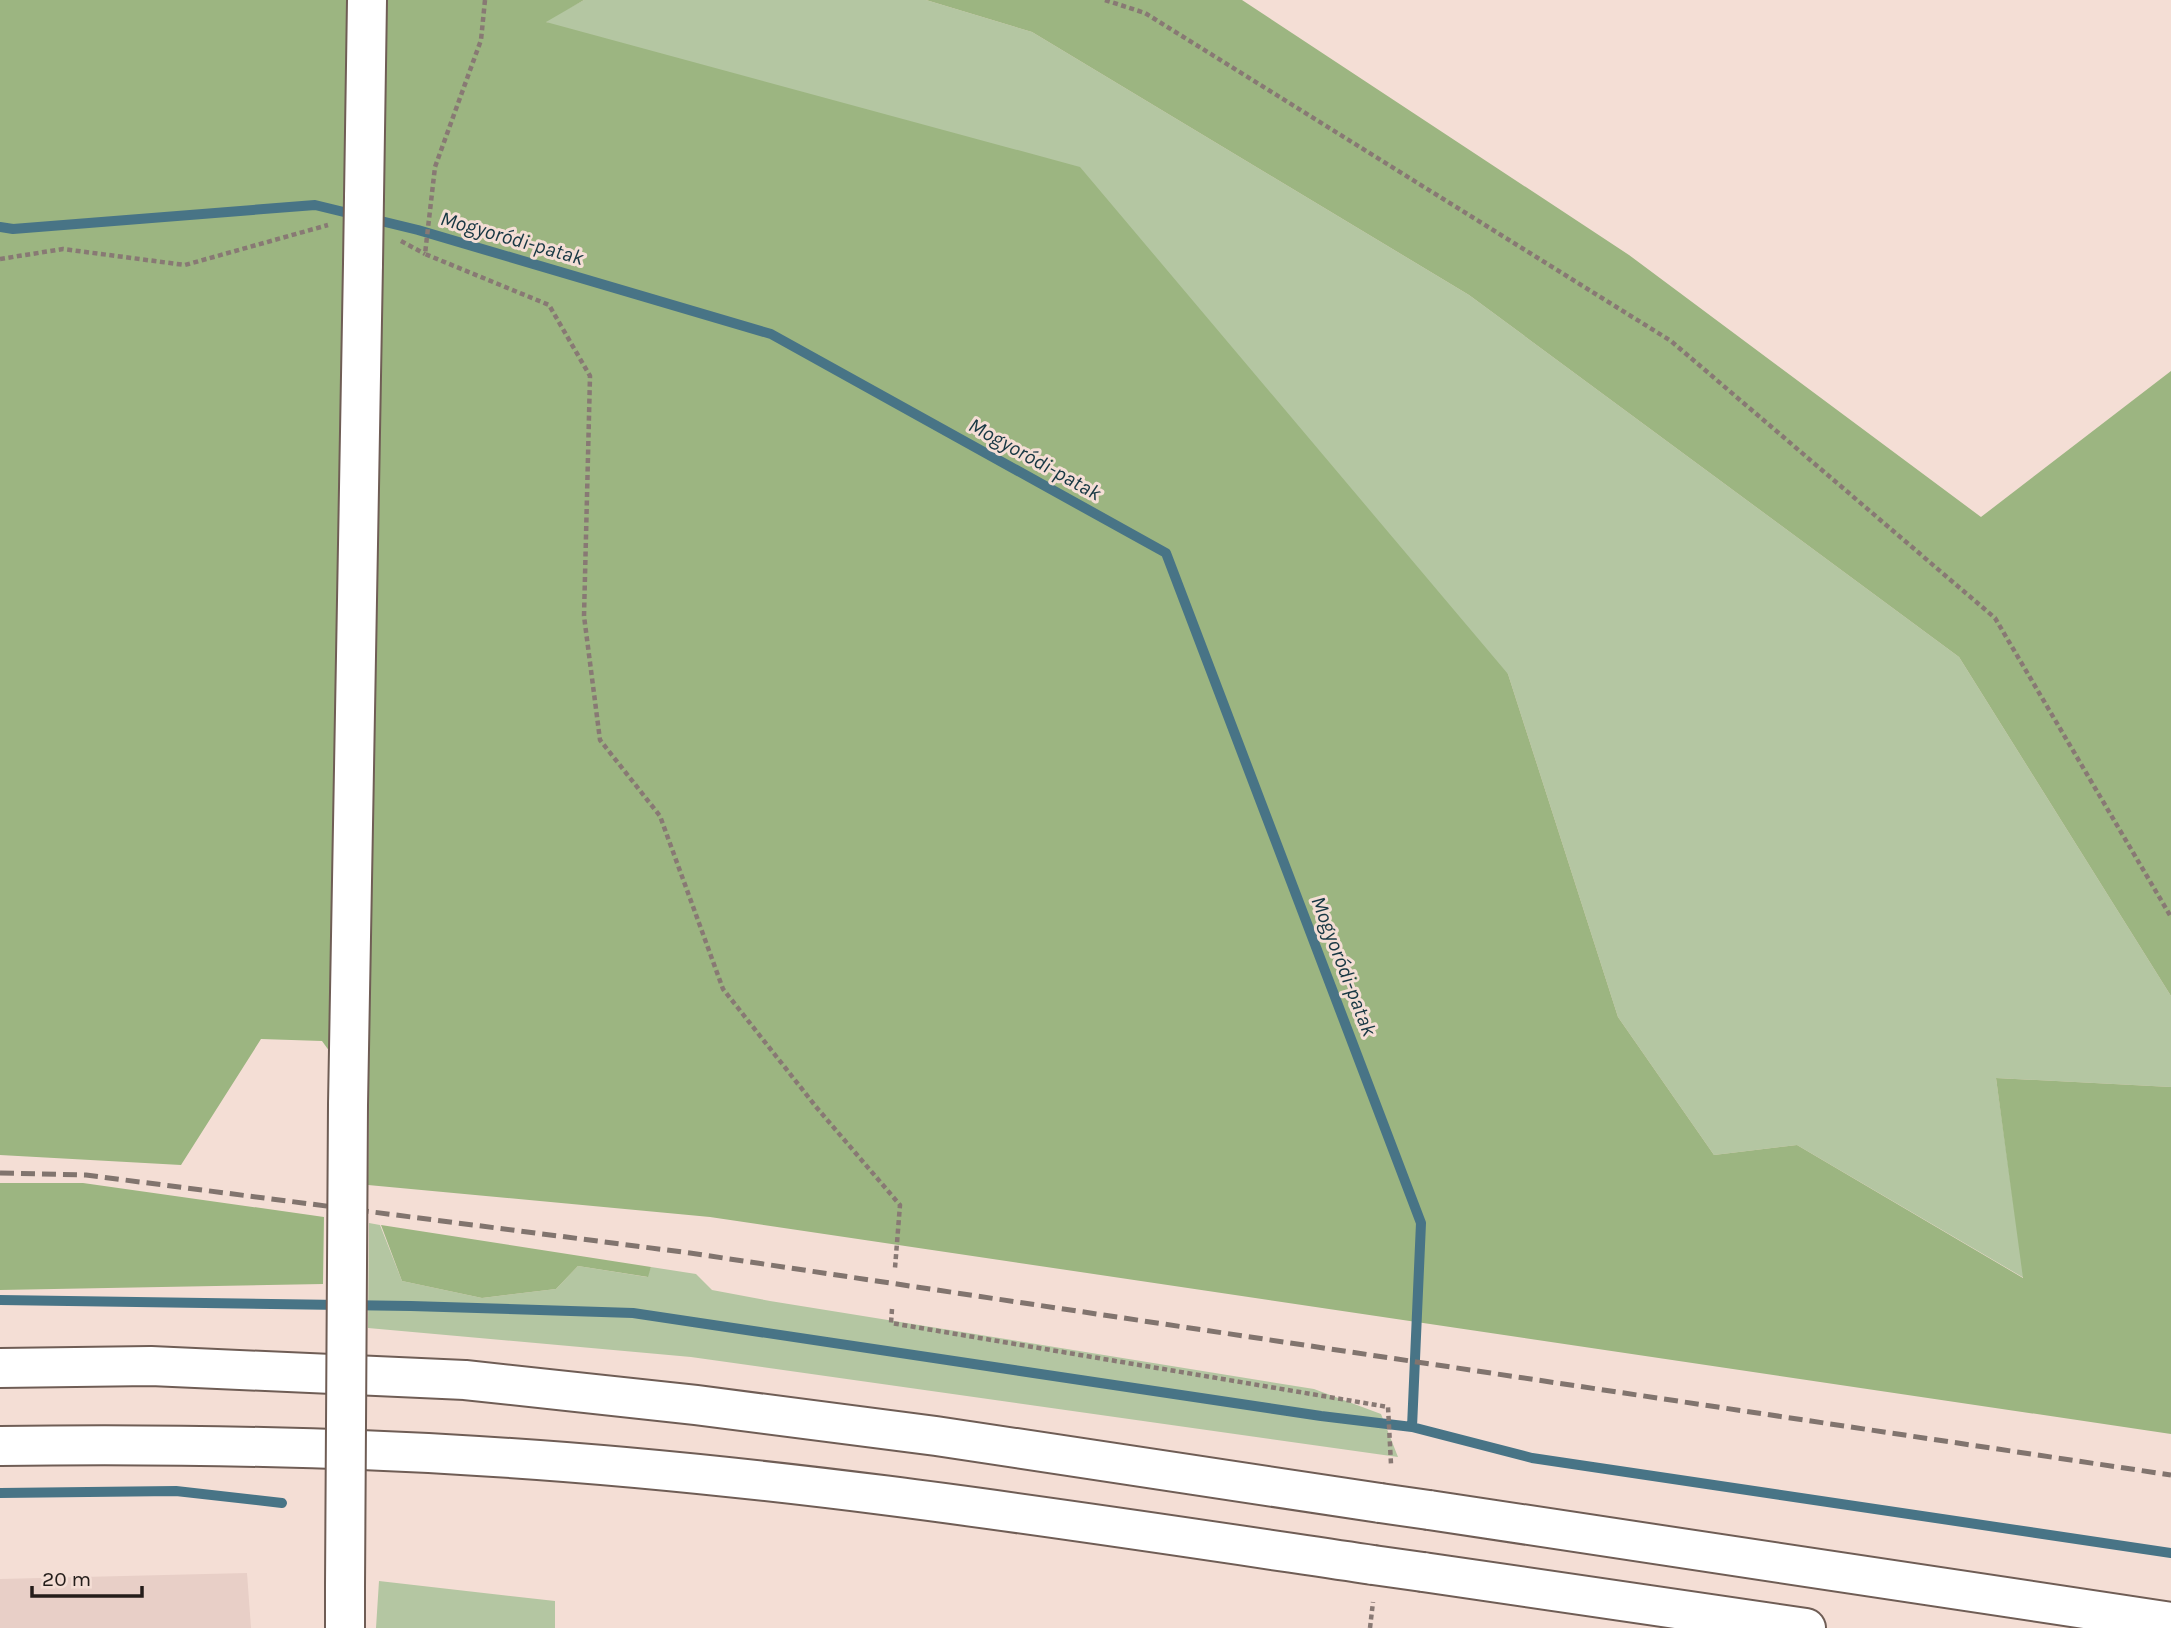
<svg xmlns="http://www.w3.org/2000/svg" width="2171" height="1628" viewBox="0 0 2171 1628" font-family="Karla,sans-serif">
	<style>
		.industrial { fill: #e8cfc7 }
		.green { fill: #b4c6a2 }
		.forest { fill: #9cb581 }
		.lines { fill: none; stroke-linecap: round; stroke-linejoin: round }
		.stream { stroke: #487486; stroke-width: 10 }
		.minor-casing { stroke: #6f5d55; stroke-width: 42 }
		.highway-casing { stroke: #6f5d55; stroke-width: 42 }
		.path { stroke: #887974; stroke-width: 4.5; stroke-dasharray: 5 3.5; stroke-linecap: butt }
		.minor { stroke: #fff; stroke-width: 38 }
		.highway { stroke: #fff; stroke-width: 38 }
		.rail { stroke: #81746e; stroke-width: 5; stroke-dasharray: 14 7; stroke-linecap: butt }
		.minor-bridge-casing { stroke: #6f5d55; stroke-width: 42; stroke-linecap: butt }
		.highway-bridge-casing { stroke: #6f5d55; stroke-width: 42; stroke-linecap: butt }
		.minor-bridge { stroke: #fff; stroke-width: 38 }
		.highway-bridge { stroke: #fff; stroke-width: 38 }
		.labels { text-anchor: middle; dominant-baseline: central; stroke-width: 6; stroke-linejoin: round; paint-order: stroke }
		.water-label { font-size: 21px; font-style: italic; fill: #173743; stroke: #f4ded5 }
	</style>
	<rect width="100%" height="100%" fill="#f4ded5"/>
	<path class="industrial" d="M247 1573 251 1628H0V1579Z"/>
	<path class="green" d="M584 0H926L1032 32 1469 295 1959 657 2171 996V1087L1996 1078 2024 1278 1797 1145 1714 1155 1618 1017 1508 674 545 21Z
		M369 1223 380 1225 402 1281 482 1298 556 1289 578 1266 647 1277 651 1267 696 1274 712 1290 770 1301 1314 1389 1381 1414 1398 1457 691 1357 368 1328Z
		M379 1581 555 1601V1628H376Z"/>
	<path class="forest" d="M0 0H584L546 22 1080 167 1508 674 1618 1017 1714 1155 1797 1145 2023 1278 1996 1078 2171 1087V1434L710 1217 368 1185 369 1106 322 1041 261 1039 181 1165 0 1155Z
		M926 0H1242L1629 255 1981 517 2171 371V996L1959 657 1469 295 1032 32Z
		M0 1183H83L324 1217 323 1284 0 1290Z
		M381 1225 651 1267 648 1277 578 1266 556 1289 482 1298 402 1281Z"/>
	<g class="lines">
		<path class="stream" d="M0 227 13 229 315 205 418 230 771 334 1166 553 1421 1223 1412 1427
			M0 1300 411 1306 633 1313 1321 1416 1412 1427 1532 1458 2171 1553
			M0 1493 176 1491 282 1503"/>
		<g class="minor-casing">
			<path id="minor" d="M364 197 367 0
				M348 1105 363 264
				M345 1628V1586"/>
		</g>
		<g class="highway-casing">
			<path id="highway" d="M0 1368 151 1366 465 1380 696 1405 936 1436 1380 1503
				M0 1446C159 1444 319 1446 478 1456 779 1474 1076 1521 1373 1565
				M1429 1510 2171 1622
				M1423 1572 1806 1628"/>
		</g>
		<path class="path" d="M485 0 481 40 435 167 425 254 549 305 590 376 584 616 600 740 660 816 723 989 817 1108 900 1205 895 1268
			M1105 0 1145 13 1671 341 1995 618 2171 917
			M401 241 425 254
			M0 259 63 249 185 265 328 225
			M892 1309 891 1323 1388 1407 1391 1464
			M1370 1628 1373 1602"/>
		<use href="#minor" class="minor"/>
		<use href="#highway" class="highway"/>
		<path class="rail" d="M0 1173 86 1175 690 1253 2171 1475"/>
		<g class="minor-bridge-casing">
			<path id="minor-bridge" d="M363 264 364 197
				M345 1586 348 1105"/>
		</g>
		<g class="highway-bridge-casing">
			<path id="highway-bridge" d="M1380 1503 1429 1510
				M1373 1565 1423 1572"/>
		</g>
		<use href="#minor-bridge" class="minor-bridge"/>
		<use href="#highway-bridge" class="highway-bridge"/>
	</g>
	<g class="labels">
		<g class="water-label">
			<text transform="translate(512 238) rotate(16)">Mogyoródi-patak</text>
			<text transform="translate(1035 459) rotate(29)">Mogyoródi-patak</text>
			<text transform="translate(1344 966) rotate(69)">Mogyoródi-patak</text>
		</g>
	</g>
	<path d="M32 1586v10h110v-10" fill="none" stroke="#241d1a" stroke-width="3.5"/>
	<text x="42" y="1586" font-size="21" fill="#241d1a" stroke="#f4ded5" stroke-width="5" paint-order="stroke">20 m</text>
</svg>
